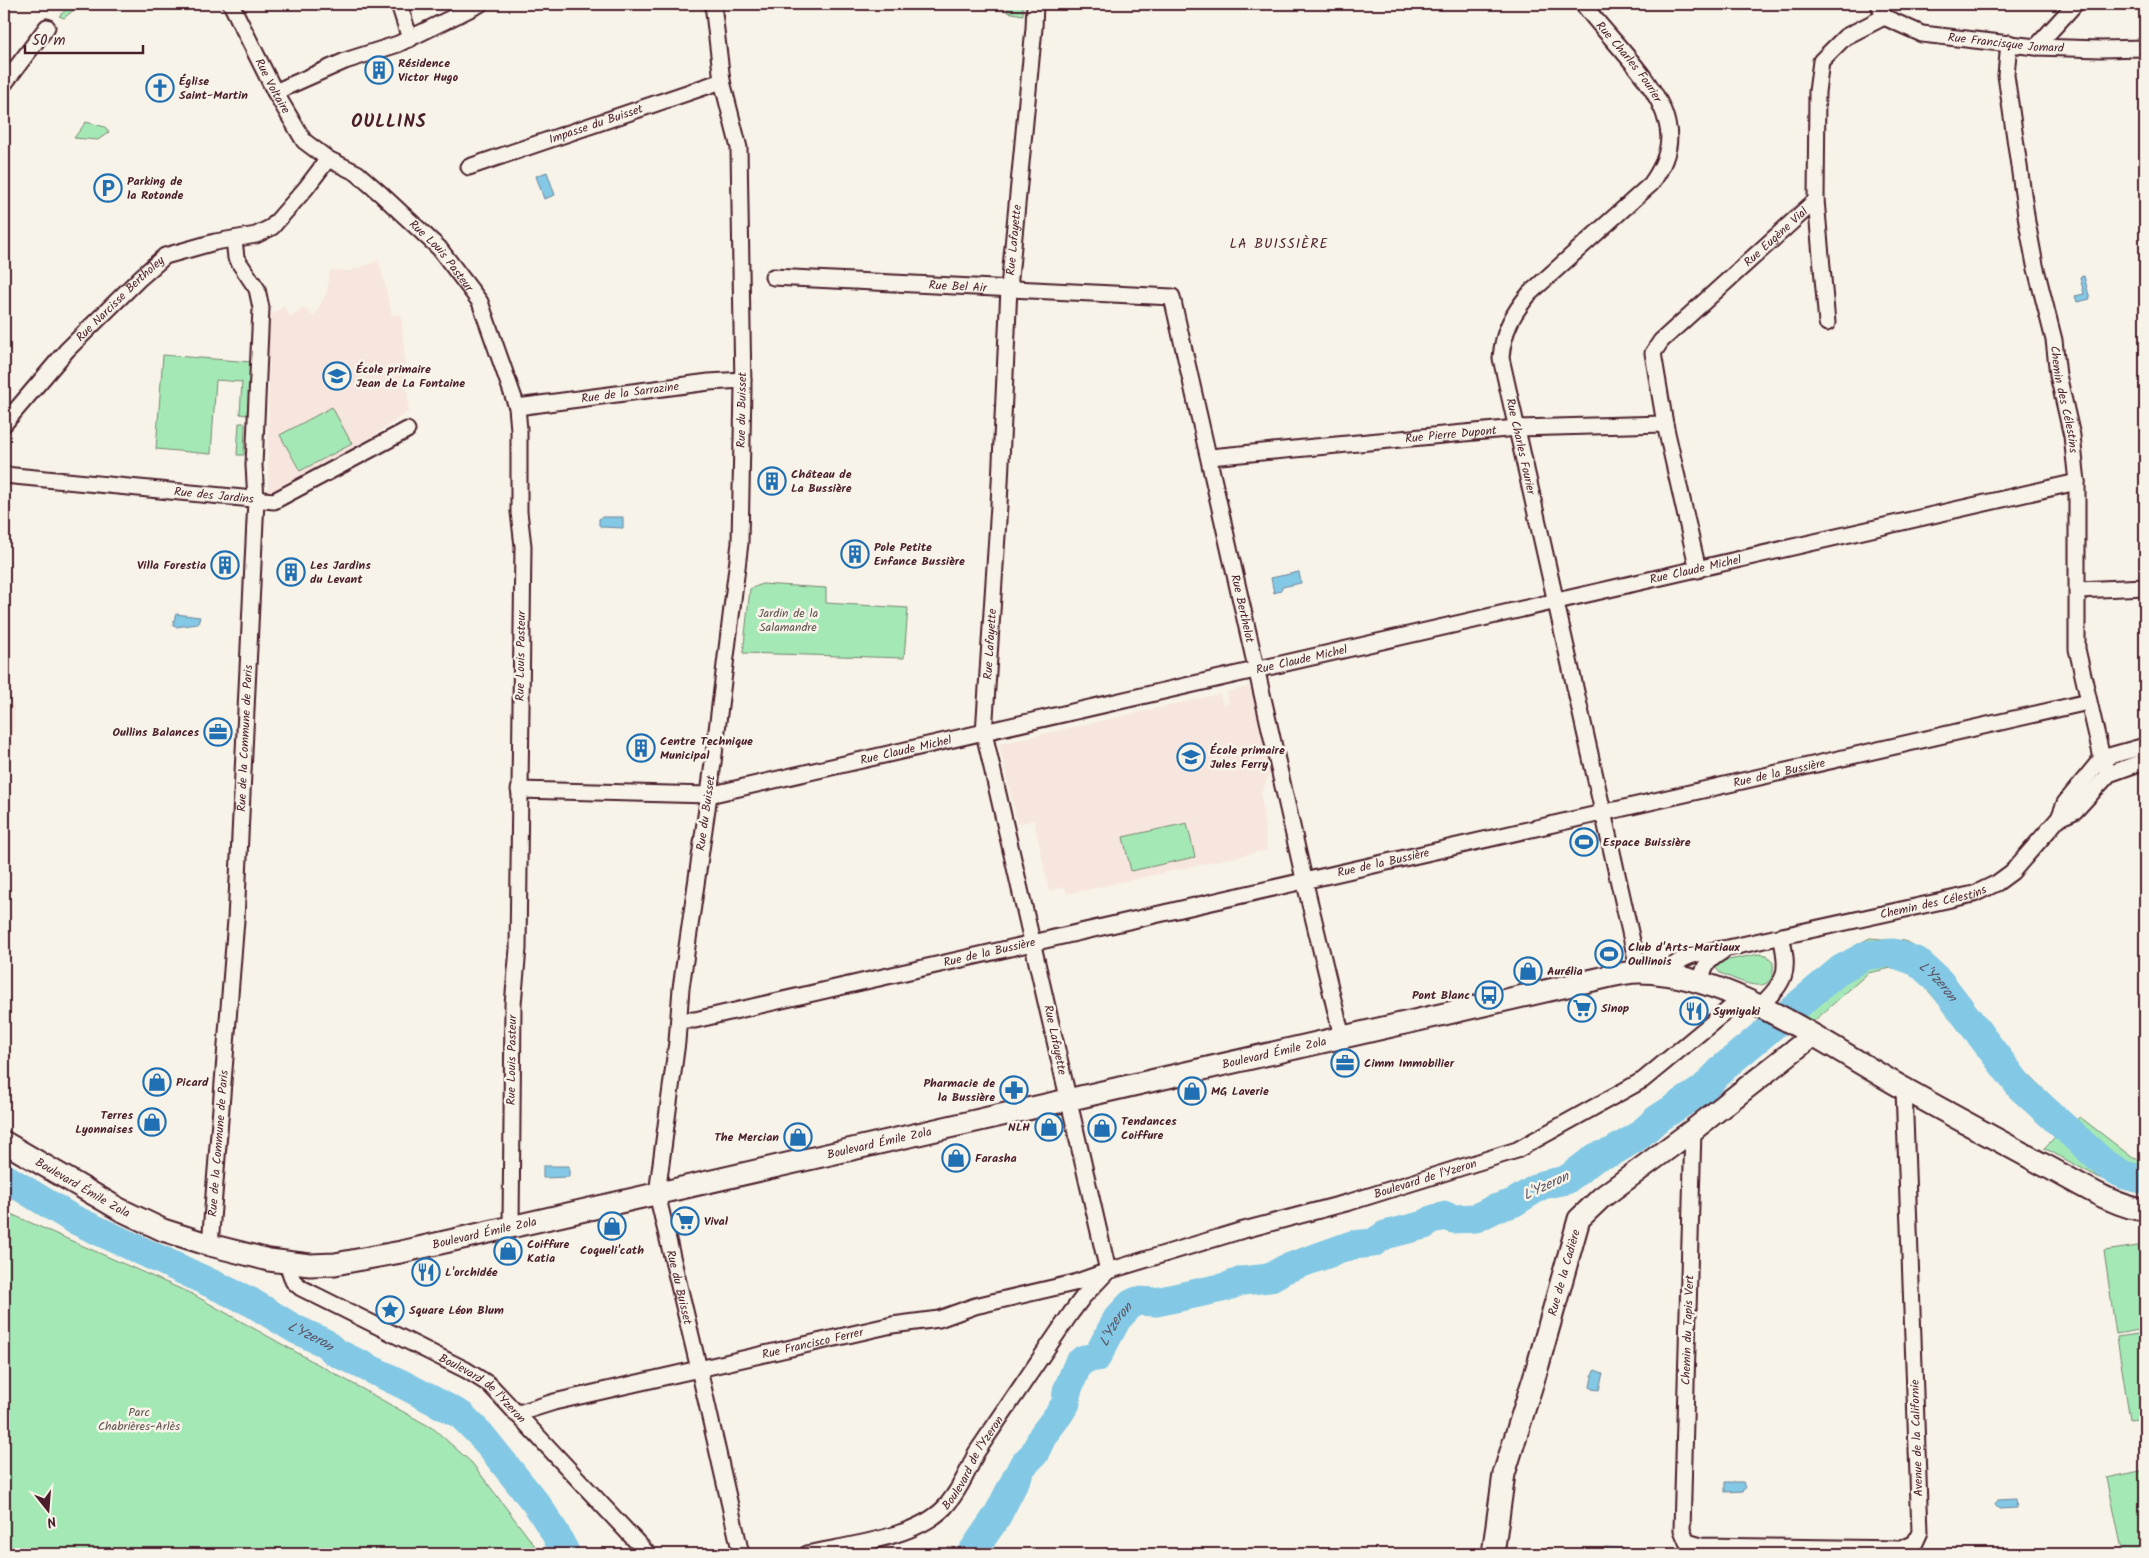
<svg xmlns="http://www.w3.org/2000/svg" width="2149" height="1558" viewBox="0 0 2149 1558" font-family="Kalam,sans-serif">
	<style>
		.built { fill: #f7e6dd }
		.green { fill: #a4e9b5; stroke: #778470 }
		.water { fill: #83c8e4; stroke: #6c849a }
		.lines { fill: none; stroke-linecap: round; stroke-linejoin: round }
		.river { stroke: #83c8e4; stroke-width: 29 }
		.street-casing { stroke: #4a1f2b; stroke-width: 19 }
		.secondary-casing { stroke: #4a1f2b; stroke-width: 25 }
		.street { stroke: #f7f3e8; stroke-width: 15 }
		.secondary { stroke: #f7f3e8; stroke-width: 21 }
		.labels { text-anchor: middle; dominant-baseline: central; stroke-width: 5; stroke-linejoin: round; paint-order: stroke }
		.street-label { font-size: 12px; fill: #4a1f2b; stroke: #f7f3e8 }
		.poi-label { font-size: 12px; font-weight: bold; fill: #4a1f2b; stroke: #f7f3e8; text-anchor: start }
		.park-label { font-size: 12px; fill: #60524e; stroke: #f7f3e8 }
		.neighbourhood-label { font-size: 14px; letter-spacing: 1px; fill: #4a1f2b; stroke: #f7f3e8 }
		.water-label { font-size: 14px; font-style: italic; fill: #5b5262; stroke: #f7f3e8 }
		.district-label { font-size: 18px; font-weight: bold; letter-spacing: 1px; fill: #4a1f2b; stroke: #f7f3e8 }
	</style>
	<rect width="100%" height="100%" fill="#f7f3e8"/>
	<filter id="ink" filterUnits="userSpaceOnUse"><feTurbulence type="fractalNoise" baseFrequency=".02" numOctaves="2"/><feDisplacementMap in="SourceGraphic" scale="10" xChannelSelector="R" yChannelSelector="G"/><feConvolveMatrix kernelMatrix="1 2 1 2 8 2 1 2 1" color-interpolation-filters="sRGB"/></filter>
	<g filter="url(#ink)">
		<path class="built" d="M379 261 392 315 401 314 409 411 360 445 268 494 269 337 271 315 284 307 290 317 303 307 314 317 327 292 330 270 350 271Z
			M1251 686 1270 772 1261 794 1267 850 1067 894 1065 887 1049 891 1034 820 1018 824 999 744 1220 694 1223 705 1229 703 1227 692Z
			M4 705H14V721L4 810Z"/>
		<path class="green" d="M73 4H81L64 18 59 16Z
			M1009 4H1023V15L1007 12Z
			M86 122 105 127 109 132 98 140 74 138Z
			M163 355 251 362 247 415 240 414 242 382 216 380 211 454 156 449Z
			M332 407 352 444 300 471 280 435Z
			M239 423H245L244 455H237Z
			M762 584 826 588V603L908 608 904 658 743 653 750 589Z
			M1187 823 1195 857 1131 871 1123 837Z
			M1870 938 1905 941 1930 955 1950 977 2019 1066 2076 1120 2080 1117 2133 1158 2145 1161V1194L2098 1177 2044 1148 2055 1137 2007 1092 1970 1040 1915 975 1904 969 1891 968 1868 973 1805 1029 1772 1010 1858 944Z
			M1759 954 1767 955 1773 963C1776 1001 1738 980 1720 973L1716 968 1718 962Z
			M4 1211 192 1294 434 1429 472 1463 541 1554H34L4 1548Z
			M2145 1245V1329L2116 1334 2104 1251Z
			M2145 1333V1418L2130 1420 2117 1337Z
			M2145 1470V1554H2123L2107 1478Z"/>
		<path class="water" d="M547 172 555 195 544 199 536 176Z
			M2084 276 2090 299 2077 302 2075 296 2084 294 2080 277Z
			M602 517H623V528L602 527 599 525V519Z
			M1299 572 1301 583 1282 587 1280 591 1274 593 1271 578Z
			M176 614 200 617 198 624 175 627 173 624Z
			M543 1166H569V1177L543 1178Z
			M1595 1370 1603 1373 1599 1390 1592 1389 1590 1387 1593 1372Z
			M1725 1482H1743L1746 1487 1743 1491 1725 1492Z
			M2016 1499 2017 1508 1999 1509 1995 1505 1998 1500Z
			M1605 1547 1631 1549 1630 1554H1602L1603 1549Z"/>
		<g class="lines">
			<g class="river">
				<path id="s1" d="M4 1177 71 1218 251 1302 295 1329 325 1343 335 1352 404 1385 461 1415 481 1435 538 1506 554 1531 566 1554"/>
				<path id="s2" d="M971 1554 997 1516 1023 1465 1034 1454 1043 1435 1059 1414 1066 1403 1067 1391 1078 1364 1084 1359 1097 1357 1117 1319 1131 1304 1137 1301 1156 1302 1226 1287 1242 1281 1269 1278 1285 1269 1352 1245 1373 1243 1385 1235 1424 1225 1434 1219 1446 1216 1453 1219 1476 1218 1494 1209 1513 1203 1542 1185 1566 1180 1596 1157 1612 1152 1637 1137 1656 1120 1702 1090 1725 1066 1841 969 1867 955 1893 953 1918 962 1940 982 2020 1087 2105 1164 2124 1175 2145 1180"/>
			</g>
			<g class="street-casing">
				<g id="street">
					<path id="s3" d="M231 4 275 92 304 141 328 159 357 173 381 194 439 248 480 302 517 407 519 430V512L523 546 518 949 513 1004 511 1227"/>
					<path d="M399 4 410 39"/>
					<path id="s4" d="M713 4 722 81 739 148 743 387 740 543 709 795 681 988 677 1042 657 1194 699 1369 741 1554"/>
					<path id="s5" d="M1583 4C1608 38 1658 82 1667 123 1673 145 1664 166 1651 184L1530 293C1513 313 1503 331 1501 358L1639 972"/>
					<path id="s6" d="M1879 4 1884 17 1922 34 2036 47 2101 49 2145 48"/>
					<path id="s7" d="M2009 43 2006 75 2027 222 2035 265 2054 340 2058 375 2072 436 2077 482V649L2102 758 2109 774"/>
					<path d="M2036 47 2075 4"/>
					<path d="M4 84 47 27"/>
					<path d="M275 92 345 61 398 44 480 4"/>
					<path id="s8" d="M469 167 722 81"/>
					<path d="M1816 200 1827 323"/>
					<path id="s9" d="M773 277 1172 297 1304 879 1342 1037"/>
					<path id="s10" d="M517 407 709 382 743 380"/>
					<path id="s11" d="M4 424 67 350 140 278 165 256 215 242 256 235 272 227 306 188 328 159"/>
					<path id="s12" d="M1210 457 1517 428 1665 424"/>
					<path id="s13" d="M4 475 274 501 407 430"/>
					<path id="s14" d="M1698 570 1665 424 1653 353 1661 341 1816 200 1817 92 1821 61 1845 37 1884 17"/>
					<path d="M2078 590 2145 587"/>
					<path id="s15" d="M519 790 709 795 2077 482"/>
					<path d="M2059 818 2075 811 2109 774 2145 761"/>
					<path id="s16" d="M1665 975C1681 953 1704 952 1728 948L1974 894 1997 883 2012 872 2059 818 2065 803 2102 758 2145 746"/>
					<path d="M1701 983C1704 964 1706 962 1723 951"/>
					<path d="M1759 1007C1786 981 1790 973 1781 936"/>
					<path id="s17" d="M679 1020H695C1159 912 1624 809 2088 702"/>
					<path d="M1693 1130 1682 1530 1687 1542 1701 1546 1902 1549 1915 1543 1920 1532 1904 1089"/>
					<path id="s18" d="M210 1245 236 920 256 500 254 465 261 308 257 289 236 258 234 239"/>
					<path id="s19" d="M287 1263 293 1281 301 1288 466 1370 490 1385 648 1554"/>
					<path id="s20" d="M516 1414 554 1402 892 1325 939 1319 975 1306 1074 1283 1108 1271 984 733 999 505 1009 288 1034 28 1035 4"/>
					<path id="s21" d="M807 1554C848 1545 916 1538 945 1507 959 1491 968 1472 976 1453L1071 1313 1083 1297 1108 1271 1240 1231 1350 1202 1517 1150 1643 1080 1741 999"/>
				</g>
			</g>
			<g class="secondary-casing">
				<g id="secondary">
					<path id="s22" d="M4 1142 119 1209 163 1230 210 1245 269 1260 310 1265 335 1264 401 1252 1602 978C1614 975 1627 972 1640 972 1728 973 1828 1046 1903 1088 1949 1114 1996 1139 2042 1164 2070 1178 2115 1208 2145 1210"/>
					<path id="s23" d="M1493 1554 1504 1474 1538 1365 1579 1219 1601 1198 1693 1130 1812 1036"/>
				</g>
			</g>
			<use href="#street" class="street"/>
			<use href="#secondary" class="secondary"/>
		</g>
	</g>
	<defs>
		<g id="building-ring" transform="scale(1.4375)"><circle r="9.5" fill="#f7f3e8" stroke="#1f6fb2" stroke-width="1.5"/><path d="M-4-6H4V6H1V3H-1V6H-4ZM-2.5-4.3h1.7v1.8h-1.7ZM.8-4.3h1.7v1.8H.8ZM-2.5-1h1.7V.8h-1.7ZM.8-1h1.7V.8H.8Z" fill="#1f6fb2"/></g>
		<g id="church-ring" transform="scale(1.4375)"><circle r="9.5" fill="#f7f3e8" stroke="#1f6fb2" stroke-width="1.5"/><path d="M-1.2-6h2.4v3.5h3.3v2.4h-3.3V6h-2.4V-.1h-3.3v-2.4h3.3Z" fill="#1f6fb2"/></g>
		<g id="parking-ring" transform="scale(1.4375)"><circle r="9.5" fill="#f7f3e8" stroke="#1f6fb2" stroke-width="1.5"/><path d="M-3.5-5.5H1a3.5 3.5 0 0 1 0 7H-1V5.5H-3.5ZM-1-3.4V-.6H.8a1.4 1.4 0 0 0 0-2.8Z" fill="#1f6fb2"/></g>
		<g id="school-ring" transform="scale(1.4375)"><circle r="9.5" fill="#f7f3e8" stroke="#1f6fb2" stroke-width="1.5"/><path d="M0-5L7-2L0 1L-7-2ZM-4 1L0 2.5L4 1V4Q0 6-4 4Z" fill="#1f6fb2"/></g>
		<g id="office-ring" transform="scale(1.4375)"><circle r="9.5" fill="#f7f3e8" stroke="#1f6fb2" stroke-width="1.5"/><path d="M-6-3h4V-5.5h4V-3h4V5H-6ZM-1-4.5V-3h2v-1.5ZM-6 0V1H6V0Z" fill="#1f6fb2"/></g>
		<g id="stadium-ring" transform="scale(1.4375)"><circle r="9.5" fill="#f7f3e8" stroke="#1f6fb2" stroke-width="1.5"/><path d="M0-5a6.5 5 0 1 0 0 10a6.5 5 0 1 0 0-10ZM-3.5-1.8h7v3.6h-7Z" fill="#1f6fb2"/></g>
		<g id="shop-ring" transform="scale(1.4375)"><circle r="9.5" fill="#f7f3e8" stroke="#1f6fb2" stroke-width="1.5"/><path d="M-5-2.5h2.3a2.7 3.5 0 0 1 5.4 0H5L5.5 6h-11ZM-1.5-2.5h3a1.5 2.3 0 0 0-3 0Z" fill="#1f6fb2"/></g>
		<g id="bus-ring" transform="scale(1.4375)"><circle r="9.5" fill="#f7f3e8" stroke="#1f6fb2" stroke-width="1.5"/><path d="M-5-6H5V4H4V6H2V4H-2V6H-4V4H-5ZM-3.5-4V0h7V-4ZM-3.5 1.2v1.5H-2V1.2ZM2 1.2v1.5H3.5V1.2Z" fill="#1f6fb2"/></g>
		<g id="supermarket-ring" transform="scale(1.4375)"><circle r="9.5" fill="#f7f3e8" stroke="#1f6fb2" stroke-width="1.5"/><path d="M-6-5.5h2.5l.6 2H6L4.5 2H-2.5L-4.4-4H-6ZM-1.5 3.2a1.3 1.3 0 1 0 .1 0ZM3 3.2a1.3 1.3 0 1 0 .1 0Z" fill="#1f6fb2"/></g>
		<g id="restaurant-ring" transform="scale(1.4375)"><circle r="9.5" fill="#f7f3e8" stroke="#1f6fb2" stroke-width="1.5"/><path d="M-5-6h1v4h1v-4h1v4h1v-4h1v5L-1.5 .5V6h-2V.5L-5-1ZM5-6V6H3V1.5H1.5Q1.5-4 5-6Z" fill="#1f6fb2"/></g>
		<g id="pharmacy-ring" transform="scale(1.4375)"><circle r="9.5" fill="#f7f3e8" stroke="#1f6fb2" stroke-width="1.5"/><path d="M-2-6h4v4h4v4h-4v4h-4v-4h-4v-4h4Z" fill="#1f6fb2"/></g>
		<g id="sight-ring" transform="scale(1.4375)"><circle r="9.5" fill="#f7f3e8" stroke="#1f6fb2" stroke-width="1.5"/><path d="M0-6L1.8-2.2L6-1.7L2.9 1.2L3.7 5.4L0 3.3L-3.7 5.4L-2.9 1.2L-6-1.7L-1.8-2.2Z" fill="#1f6fb2"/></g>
	</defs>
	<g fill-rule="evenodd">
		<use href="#building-ring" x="379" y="70"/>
		<use href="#church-ring" x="160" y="88"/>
		<use href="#parking-ring" x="108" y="188"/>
		<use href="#school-ring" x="337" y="376"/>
		<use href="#building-ring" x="772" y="481"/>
		<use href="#building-ring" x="855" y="554"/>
		<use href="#building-ring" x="225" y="565"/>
		<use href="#building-ring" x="291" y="572"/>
		<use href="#office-ring" x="218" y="732"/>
		<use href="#building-ring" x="641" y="748"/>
		<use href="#school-ring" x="1191" y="757"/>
		<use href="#stadium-ring" x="1584" y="842"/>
		<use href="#stadium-ring" x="1609" y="954"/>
		<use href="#shop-ring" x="1528" y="971"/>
		<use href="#bus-ring" x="1489" y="995"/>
		<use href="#supermarket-ring" x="1582" y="1008"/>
		<use href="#restaurant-ring" x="1694" y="1011"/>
		<use href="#office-ring" x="1345" y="1063"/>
		<use href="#shop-ring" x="157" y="1082"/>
		<use href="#pharmacy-ring" x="1014" y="1090"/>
		<use href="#shop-ring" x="1192" y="1091"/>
		<use href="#shop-ring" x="152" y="1122"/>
		<use href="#shop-ring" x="1049" y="1127"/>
		<use href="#shop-ring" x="1102" y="1128"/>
		<use href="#shop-ring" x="798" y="1137"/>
		<use href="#shop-ring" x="956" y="1158"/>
		<use href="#supermarket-ring" x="685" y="1221"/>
		<use href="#shop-ring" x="612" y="1226"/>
		<use href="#shop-ring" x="508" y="1251"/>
		<use href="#restaurant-ring" x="426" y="1272"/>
		<use href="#sight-ring" x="390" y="1310"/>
	</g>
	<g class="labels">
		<g class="street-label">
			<text stroke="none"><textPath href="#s6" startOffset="140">Rue Francisque Jomard</textPath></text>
			<text stroke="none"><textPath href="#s5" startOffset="74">Rue Charles Fourier</textPath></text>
			<text stroke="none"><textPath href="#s3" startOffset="92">Rue Voltaire</textPath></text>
			<text stroke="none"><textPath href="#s8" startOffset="134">Impasse du Buisset</textPath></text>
			<text stroke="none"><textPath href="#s14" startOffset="391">Rue Eugène Vial</textPath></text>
			<text stroke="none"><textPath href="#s20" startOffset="1656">Rue Lafayette</textPath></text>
			<text stroke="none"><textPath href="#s3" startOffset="336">Rue Louis Pasteur</textPath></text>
			<text stroke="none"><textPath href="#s9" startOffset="185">Rue Bel Air</textPath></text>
			<text stroke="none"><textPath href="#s11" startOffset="171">Rue Narcisse Bertholey</textPath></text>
			<text stroke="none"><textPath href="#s10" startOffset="114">Rue de la Sarrazine</textPath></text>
			<text stroke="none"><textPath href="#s7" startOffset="362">Chemin des Célestins</textPath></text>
			<text transform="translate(742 410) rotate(-89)">Rue du Buisset</text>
			<text stroke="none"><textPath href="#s12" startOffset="242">Rue Pierre Dupont</textPath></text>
			<text stroke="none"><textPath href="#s5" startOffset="538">Rue Charles Fourier</textPath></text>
			<text stroke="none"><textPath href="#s13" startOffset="211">Rue des Jardins</textPath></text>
			<text stroke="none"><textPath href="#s15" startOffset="1202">Rue Claude Michel</textPath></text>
			<text stroke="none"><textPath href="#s9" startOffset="719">Rue Berthelot</textPath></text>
			<text stroke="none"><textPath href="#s20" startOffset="1251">Rue Lafayette</textPath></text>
			<text transform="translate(521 656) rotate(-89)">Rue Louis Pasteur</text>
			<text stroke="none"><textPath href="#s15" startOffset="798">Rue Claude Michel</textPath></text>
			<text stroke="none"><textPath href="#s18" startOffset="508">Rue de la Commune de Paris</textPath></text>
			<text stroke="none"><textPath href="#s15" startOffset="392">Rue Claude Michel</textPath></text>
			<text stroke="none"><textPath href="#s17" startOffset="1128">Rue de la Bussière</textPath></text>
			<text transform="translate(706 813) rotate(-82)">Rue du Buisset</text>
			<text stroke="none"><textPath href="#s17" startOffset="722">Rue de la Bussière</textPath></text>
			<text stroke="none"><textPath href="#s16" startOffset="281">Chemin des Célestins</textPath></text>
			<text stroke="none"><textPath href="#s17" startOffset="318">Rue de la Bussière</textPath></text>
			<text transform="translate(1055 1040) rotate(78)">Rue Lafayette</text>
			<text stroke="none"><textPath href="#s22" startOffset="1321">Boulevard Émile Zola</textPath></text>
			<text transform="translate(512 1060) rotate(-89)">Rue Louis Pasteur</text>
			<text stroke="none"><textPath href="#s18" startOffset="102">Rue de la Commune de Paris</textPath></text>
			<text stroke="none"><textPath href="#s22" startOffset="916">Boulevard Émile Zola</textPath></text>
			<text stroke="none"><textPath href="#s21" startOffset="766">Boulevard de l'Yzeron</textPath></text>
			<text stroke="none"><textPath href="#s22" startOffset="91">Boulevard Émile Zola</textPath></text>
			<text stroke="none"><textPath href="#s22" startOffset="511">Boulevard Émile Zola</textPath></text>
			<text stroke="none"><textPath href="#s23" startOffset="291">Rue de la Cadière</textPath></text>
			<text stroke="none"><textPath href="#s4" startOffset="1294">Rue du Buisset</textPath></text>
			<text transform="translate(1688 1330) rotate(-88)">Chemin du Tapis Vert</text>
			<text stroke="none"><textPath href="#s20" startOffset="305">Rue Francisco Ferrer</textPath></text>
			<text stroke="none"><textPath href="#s19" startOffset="238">Boulevard de l'Yzeron</textPath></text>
			<text transform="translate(1917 1438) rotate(-92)">Avenue de la Californie</text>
			<text stroke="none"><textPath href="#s21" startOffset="200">Boulevard de l'Yzeron</textPath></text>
		</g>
		<g class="poi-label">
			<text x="398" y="63">Résidence<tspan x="398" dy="14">Victor Hugo</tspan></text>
			<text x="179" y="81">Église<tspan x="179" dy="14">Saint-Martin</tspan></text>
			<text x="127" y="181">Parking de<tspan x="127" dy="14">la Rotonde</tspan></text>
			<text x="356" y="369">École primaire<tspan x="356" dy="14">Jean de La Fontaine</tspan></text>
			<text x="791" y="474">Château de<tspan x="791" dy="14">La Bussière</tspan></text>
			<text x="874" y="547">Pole Petite<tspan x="874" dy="14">Enfance Bussière</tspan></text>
			<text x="206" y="565" text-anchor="end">Villa Forestia</text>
			<text x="310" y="565">Les Jardins<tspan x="310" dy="14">du Levant</tspan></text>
			<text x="199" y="732" text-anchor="end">Oullins Balances</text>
			<text x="660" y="741">Centre Technique<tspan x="660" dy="14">Municipal</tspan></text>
			<text x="1210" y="750">École primaire<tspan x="1210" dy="14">Jules Ferry</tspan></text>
			<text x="1603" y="842">Espace Buissière</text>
			<text x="1628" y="947">Club d'Arts-Martiaux<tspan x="1628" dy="14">Oullinois</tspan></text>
			<text x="1547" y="971">Aurélia</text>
			<text x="1470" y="995" text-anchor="end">Pont Blanc</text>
			<text x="1601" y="1008">Sinop</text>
			<text x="1713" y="1011">Symiyaki</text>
			<text x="1364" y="1063">Cimm Immobilier</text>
			<text x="176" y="1082">Picard</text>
			<text x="995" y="1083" text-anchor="end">Pharmacie de<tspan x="995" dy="14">la Bussière</tspan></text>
			<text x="1211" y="1091">MG Laverie</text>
			<text x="133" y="1115" text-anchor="end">Terres<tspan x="133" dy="14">Lyonnaises</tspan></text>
			<text x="1121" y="1121">Tendances<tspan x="1121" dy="14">Coiffure</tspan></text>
			<text x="1030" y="1127" text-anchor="end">NLH</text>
			<text x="779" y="1137" text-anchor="end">The Mercian</text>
			<text x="975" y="1158">Farasha</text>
			<text x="704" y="1221">Vival</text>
			<text x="527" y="1244">Coiffure<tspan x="527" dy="14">Katia</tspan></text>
			<text x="612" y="1250" text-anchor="middle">Coqueli'cath</text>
			<text x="445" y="1272">L'orchidée</text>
			<text x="409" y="1310">Square Léon Blum</text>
		</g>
		<g class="park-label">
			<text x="788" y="613">Jardin de la<tspan x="788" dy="14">Salamandre</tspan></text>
			<text x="139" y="1412">Parc<tspan x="139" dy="14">Chabrières-Arlès</tspan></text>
		</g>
		<g class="neighbourhood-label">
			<text x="1279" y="244">LA BUISSIÈRE</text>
		</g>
		<g class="water-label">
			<text stroke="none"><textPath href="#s2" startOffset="1224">L'Yzeron</textPath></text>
			<text transform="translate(1546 1186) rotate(-25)">L'Yzeron</text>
			<text stroke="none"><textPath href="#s2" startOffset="279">L'Yzeron</textPath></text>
			<text stroke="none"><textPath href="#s1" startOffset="346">L'Yzeron</textPath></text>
		</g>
		<g class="district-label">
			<text x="389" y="122">OULLINS</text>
		</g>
	</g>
	<rect width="2149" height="1558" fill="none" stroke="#f7f3e8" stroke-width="20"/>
	<rect x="10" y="10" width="2129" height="1538" fill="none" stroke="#4a1f2b" stroke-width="2" filter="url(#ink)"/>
	<g transform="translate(48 1510) rotate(163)" stroke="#f7f3e8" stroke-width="4" paint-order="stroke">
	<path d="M0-4L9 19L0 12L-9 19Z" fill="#4a1f2b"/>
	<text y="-8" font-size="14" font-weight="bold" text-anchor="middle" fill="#4a1f2b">N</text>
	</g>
	<path d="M25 45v8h118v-8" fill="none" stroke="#4a1f2b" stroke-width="2.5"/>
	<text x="32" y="45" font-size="15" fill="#4a1f2b" stroke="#f7f3e8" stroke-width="4" paint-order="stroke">50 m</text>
</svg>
